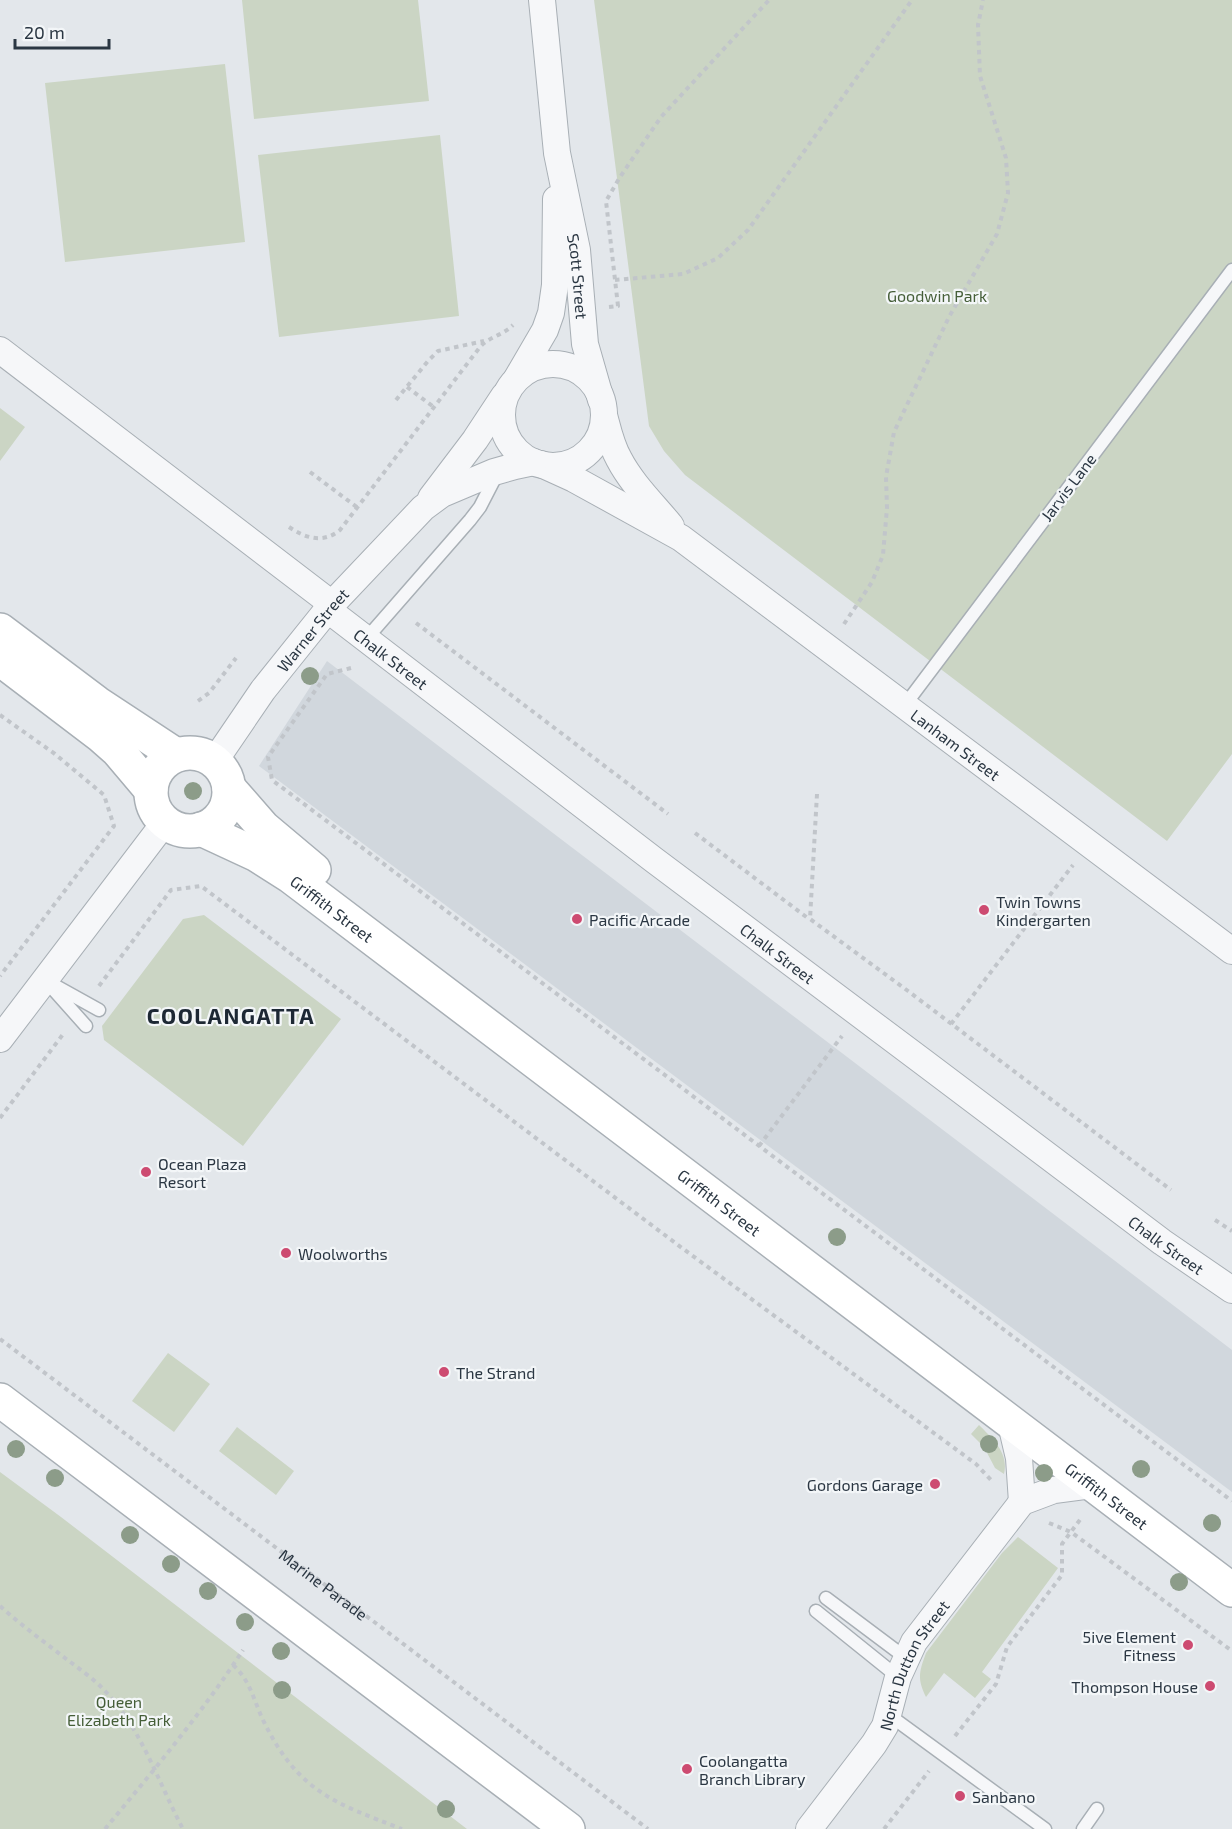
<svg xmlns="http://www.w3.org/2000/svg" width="1232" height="1829" viewBox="0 0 1232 1829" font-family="'Exo 2',sans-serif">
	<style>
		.built { fill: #d1d7dd }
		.green { fill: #cbd5c4 }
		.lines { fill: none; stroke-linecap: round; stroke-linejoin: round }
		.lane-casing { stroke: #a8afb5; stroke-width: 15 }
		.street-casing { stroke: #a8afb5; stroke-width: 28 }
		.secondary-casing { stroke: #a8afb5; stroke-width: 36 }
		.path { stroke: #c1c5ca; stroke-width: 4; stroke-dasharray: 4.5 4.5; stroke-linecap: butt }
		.lane { stroke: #f6f7f9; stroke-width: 12 }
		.street { stroke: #f6f7f9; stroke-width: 26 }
		.secondary { stroke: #fff; stroke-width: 33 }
		.tree { fill: #8c9c89 }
		.poi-dot { fill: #cd4b71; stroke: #f3f6f8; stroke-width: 2 }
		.labels { text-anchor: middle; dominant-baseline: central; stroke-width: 4.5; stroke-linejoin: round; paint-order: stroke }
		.street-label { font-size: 16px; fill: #2b3743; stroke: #f3f6f8 }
		.park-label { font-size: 16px; fill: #455e38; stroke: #f3f6f8 }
		.poi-label { font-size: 16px; fill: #2b3743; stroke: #f3f6f8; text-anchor: start }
		.district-label { font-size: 22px; font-weight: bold; letter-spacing: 1.5px; fill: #1d2834; stroke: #f3f6f8 }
	</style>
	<rect width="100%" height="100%" fill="#e3e7eb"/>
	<path class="built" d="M327 661 1232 1350V1492L259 766Z"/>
	<path class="green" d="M242 0H418L429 101 254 119Z
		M594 0H1232V754L1167 841 685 475 664 451 649 426Z
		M225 64 245 242 65 262 45 83Z
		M440 135 459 316 279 337 258 155Z
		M0 408 25 427 0 461Z
		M204 915 341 1019 243 1146 104 1040 102 1026 183 919Z
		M168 1353 210 1384 174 1432 132 1401Z
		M979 1425C993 1439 1009 1453 1004 1474L995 1468 984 1447 971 1434Z
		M237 1427 294 1471 276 1495 219 1451Z
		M0 1472 61 1517 467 1829H0Z
		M1018 1537 1058 1568 982 1672 991 1679 975 1698 944 1673 926 1697C917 1679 919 1672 926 1653L1002 1553Z"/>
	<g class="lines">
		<g class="lane-casing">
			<path id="lane" d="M366 639 470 520 480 507 497 474
				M905 705 1232 270
				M45 980 86 1026
				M54 985 99 1010
				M826 1598 906 1658
				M816 1611 898 1677
				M889 1715 1045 1829
				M1083 1829 1097 1809"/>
		</g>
		<g class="street-casing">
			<g id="street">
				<path id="s2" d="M542 0 557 153 577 250 585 344 601 400"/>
				<path d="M0 350 332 604"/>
				<circle cx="553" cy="415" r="51"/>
				<path d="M517 378 545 330 551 313 555 285 556 199"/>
				<path d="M604 415C608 430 611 445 619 459 632 484 653 504 671 526"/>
				<path id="s3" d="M541 464 574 479 681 538 1232 951"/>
				<path d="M431 498 475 440 504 396"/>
				<path id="s4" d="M327 609 654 860 922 1061 1162 1242 1232 1290"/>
				<path id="s5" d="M214 762 263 690 332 604 423 508 442 494 494 472 515 466 534 462"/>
				<path d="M0 1039 165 822"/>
				<path d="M1011 1424 1019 1458 1022 1502"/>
				<path id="s6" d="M809 1829 874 1744 885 1726 898 1677 914 1642 1022 1502 1054 1490 1092 1485"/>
			</g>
		</g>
		<g class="secondary-casing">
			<g id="secondary">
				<path d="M0 630 97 703 176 755"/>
				<path d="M0 659 101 736 118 751 151 790"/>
				<circle cx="190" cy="792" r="39"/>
				<path d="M229 788 264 828 314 870"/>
				<path id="s7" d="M201 829 257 855 290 876 1232 1590"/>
				<path d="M0 1400 568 1829"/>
			</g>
		</g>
		<g class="path">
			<path d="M615 280 683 274 718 258 748 230 912 0"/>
			<path d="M609 307 618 306 606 201 620 177 661 117 769 0"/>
			<path d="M407 387 435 408"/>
			<path d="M396 400 428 361 438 351 484 341"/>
			<path d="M310 472 358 508"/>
			<path d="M289 527C305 538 323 544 340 530L480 347C489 337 503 335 513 325"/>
			<path d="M416 623 668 814"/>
			<path d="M844 624 872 582 883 555 887 508 886 477 894 432 949 317 997 234 1008 193 1006 158 980 76 978 25 983 0"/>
			<path d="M351 668 327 674 268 757 272 780 1232 1501"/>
			<path d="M198 701 209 693 236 658"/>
			<path d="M0 715 55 754 104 795 114 826 0 976"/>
			<path d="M817 794 810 919 908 991 1171 1190"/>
			<path d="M695 833 809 919"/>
			<path d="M99 986 171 890 201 886 682 1248 976 1464 991 1480"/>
			<path d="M951 1024 1073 865"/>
			<path d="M0 1118 64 1033"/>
			<path d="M759 1146 842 1036"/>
			<path d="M1215 1220 1232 1231"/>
			<path id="s1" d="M0 1339 648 1829"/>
			<path d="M1049 1523 1071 1532 1232 1651"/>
			<path d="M0 1606C21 1625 43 1641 65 1658 78 1668 93 1678 104 1690 142 1729 158 1782 183 1829"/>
			<path d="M233 1665C251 1681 254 1702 264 1722 298 1791 334 1803 402 1829"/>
			<path d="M955 1736 996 1684 1007 1647 1062 1575V1544L1082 1517"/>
			<path d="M105 1829C153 1771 202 1713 243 1650"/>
			<path d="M884 1829 929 1771"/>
		</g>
		<use href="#lane" class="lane"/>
		<use href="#street" class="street"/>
		<use href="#secondary" class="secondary"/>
	</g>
	<g class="tree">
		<circle cx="310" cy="676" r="9"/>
		<circle cx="193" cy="791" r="9"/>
		<circle cx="837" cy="1237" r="9"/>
		<circle cx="989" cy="1444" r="9"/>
		<circle cx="16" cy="1449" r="9"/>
		<circle cx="1141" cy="1469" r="9"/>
		<circle cx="1044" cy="1473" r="9"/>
		<circle cx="55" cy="1478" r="9"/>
		<circle cx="1212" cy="1523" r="9"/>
		<circle cx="130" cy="1535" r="9"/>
		<circle cx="171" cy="1564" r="9"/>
		<circle cx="1179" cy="1582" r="9"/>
		<circle cx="208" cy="1591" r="9"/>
		<circle cx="245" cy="1622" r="9"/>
		<circle cx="281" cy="1651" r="9"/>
		<circle cx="282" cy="1690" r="9"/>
		<circle cx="446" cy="1809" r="9"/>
	</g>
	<g class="poi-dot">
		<circle cx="984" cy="910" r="6"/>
		<circle cx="577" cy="919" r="6"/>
		<circle cx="146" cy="1172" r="6"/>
		<circle cx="286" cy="1253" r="6"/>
		<circle cx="444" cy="1372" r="6"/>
		<circle cx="935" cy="1484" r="6"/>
		<circle cx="1188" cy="1645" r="6"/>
		<circle cx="1210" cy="1686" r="6"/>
		<circle cx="687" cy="1769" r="6"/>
		<circle cx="960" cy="1796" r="6"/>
	</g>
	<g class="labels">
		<g class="street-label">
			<text stroke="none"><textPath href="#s2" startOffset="279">Scott Street</textPath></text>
			<text transform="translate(1068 487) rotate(-53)">Jarvis Lane</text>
			<text stroke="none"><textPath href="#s5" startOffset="165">Warner Street</textPath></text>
			<text stroke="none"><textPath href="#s4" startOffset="81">Chalk Street</textPath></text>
			<text stroke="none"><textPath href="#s3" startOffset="502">Lanham Street</textPath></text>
			<text stroke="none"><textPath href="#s7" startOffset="154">Griffith Street</textPath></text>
			<text stroke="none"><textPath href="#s4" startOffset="567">Chalk Street</textPath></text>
			<text stroke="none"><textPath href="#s7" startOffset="640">Griffith Street</textPath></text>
			<text stroke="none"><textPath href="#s4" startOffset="1053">Chalk Street</textPath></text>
			<text stroke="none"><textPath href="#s7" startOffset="1126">Griffith Street</textPath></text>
			<text stroke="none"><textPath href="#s1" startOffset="406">Marine Parade</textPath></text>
			<text stroke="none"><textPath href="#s6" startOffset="196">North Dutton Street</textPath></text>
		</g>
		<g class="park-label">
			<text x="937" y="295">Goodwin Park</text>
			<text x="119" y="1701">Queen<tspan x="119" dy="18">Elizabeth Park</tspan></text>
		</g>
		<g class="poi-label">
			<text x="996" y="901">Twin Towns<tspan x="996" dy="18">Kindergarten</tspan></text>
			<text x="589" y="919">Pacific Arcade</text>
			<text x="158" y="1163">Ocean Plaza<tspan x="158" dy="18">Resort</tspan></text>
			<text x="298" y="1253">Woolworths</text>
			<text x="456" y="1372">The Strand</text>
			<text x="923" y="1484" text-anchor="end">Gordons Garage</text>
			<text x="1176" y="1636" text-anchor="end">5ive Element<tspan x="1176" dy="18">Fitness</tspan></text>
			<text x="1198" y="1686" text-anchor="end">Thompson House</text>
			<text x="699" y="1760">Coolangatta<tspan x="699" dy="18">Branch Library</tspan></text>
			<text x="972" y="1796">Sanbano</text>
		</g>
		<g class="district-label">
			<text x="231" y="1015">COOLANGATTA</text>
		</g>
	</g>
	<path d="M15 39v9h94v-9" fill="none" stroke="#2b3743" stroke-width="3"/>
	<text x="24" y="39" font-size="18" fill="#2b3743" stroke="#f3f6f8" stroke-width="4.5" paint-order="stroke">20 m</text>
</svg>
